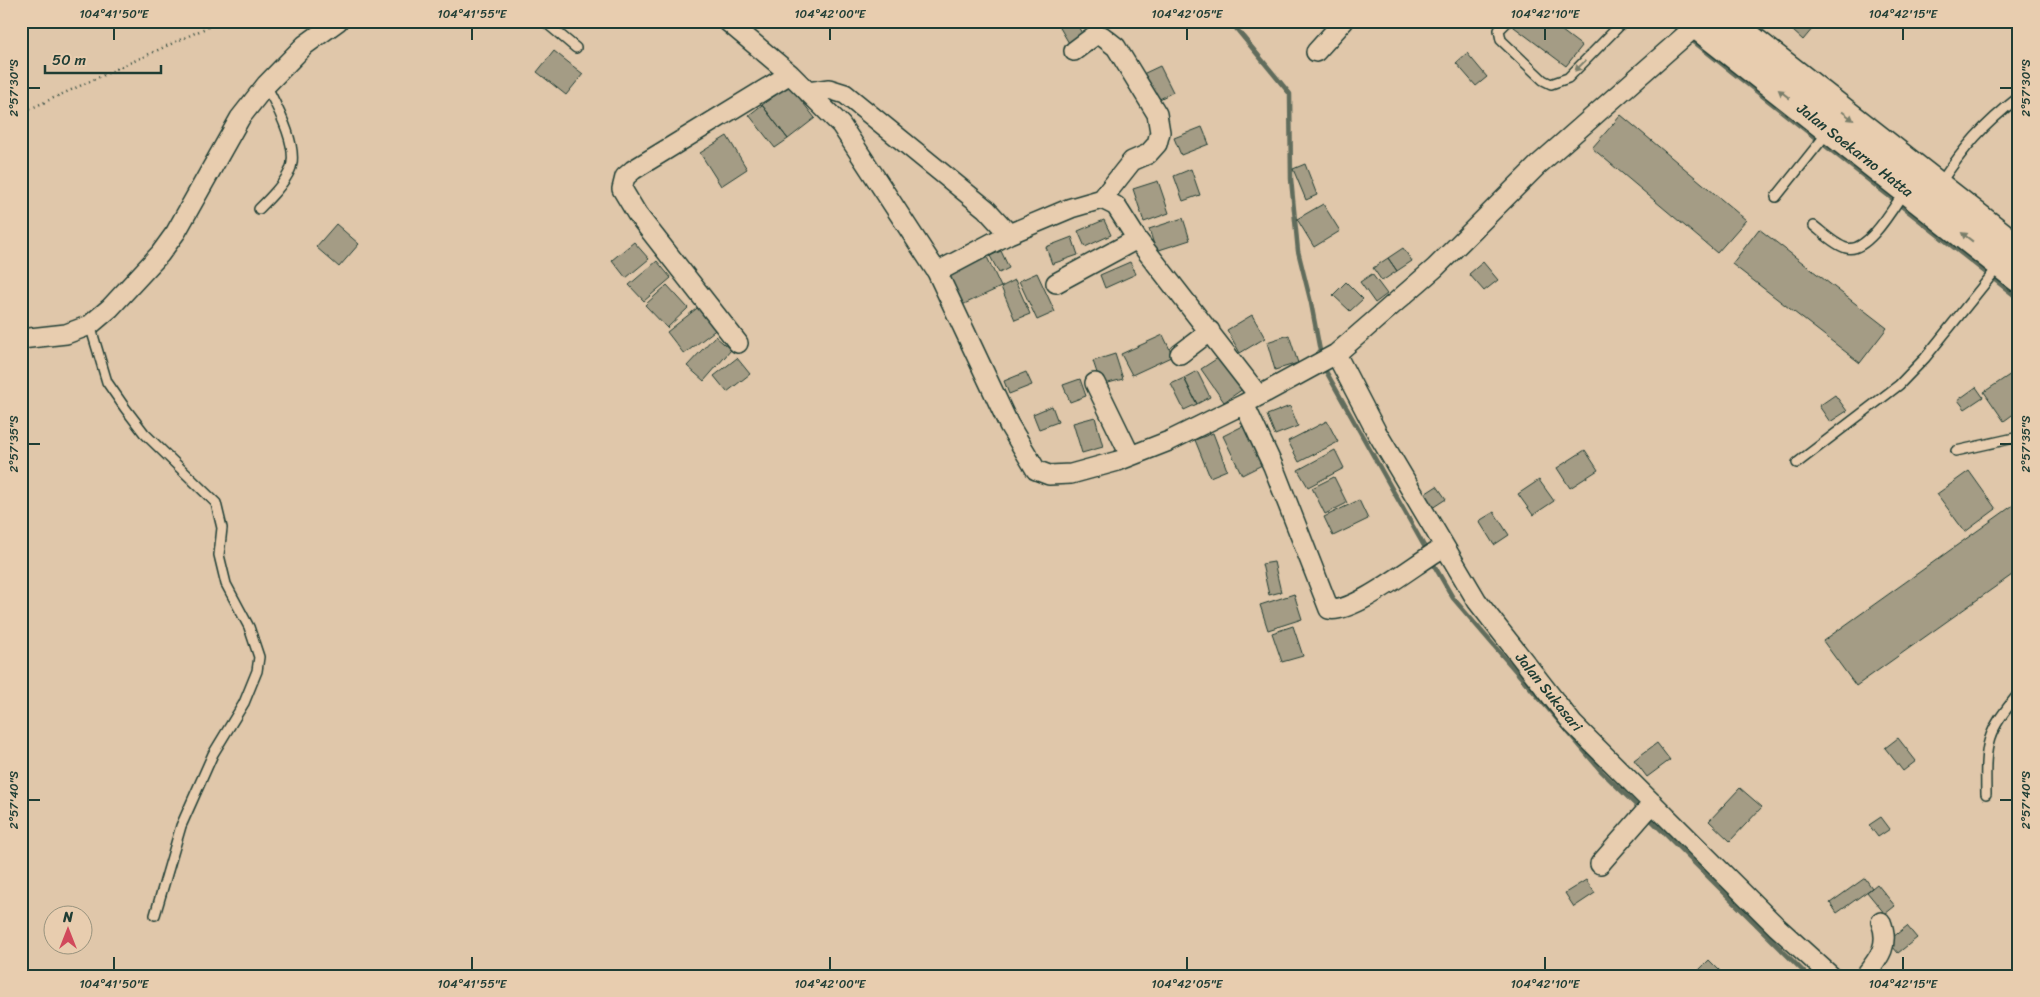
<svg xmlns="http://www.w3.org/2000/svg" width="2040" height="997" viewBox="0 0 2040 997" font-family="Sriracha,sans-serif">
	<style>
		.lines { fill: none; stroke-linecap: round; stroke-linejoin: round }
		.stream { stroke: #606c5c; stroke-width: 4.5 }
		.building { fill: #a49c85; stroke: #1f3d34 }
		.lane-casing { stroke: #1f3d34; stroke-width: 12 }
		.street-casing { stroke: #1f3d34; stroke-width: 22 }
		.highway-casing { stroke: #1f3d34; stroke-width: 31 }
		.path { stroke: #1f3d34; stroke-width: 2.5; stroke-dasharray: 1 4; stroke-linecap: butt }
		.lane { stroke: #e8cdaf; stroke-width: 9 }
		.street { stroke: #e8cdaf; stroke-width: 19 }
		.highway { stroke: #e8cdaf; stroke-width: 28 }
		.oneway { fill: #797e6b }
		.ticks { fill: none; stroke: #1f3d34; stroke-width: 2 }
		.labels { text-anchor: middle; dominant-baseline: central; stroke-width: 4; stroke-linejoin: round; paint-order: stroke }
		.street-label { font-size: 15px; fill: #1f3d34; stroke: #e8cdaf }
		.neatline { fill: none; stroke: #1f3d34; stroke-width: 2 }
		.ticks-label { font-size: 12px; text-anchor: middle; fill: #1f3d34 }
	</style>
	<rect width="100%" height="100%" fill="#e0c7aa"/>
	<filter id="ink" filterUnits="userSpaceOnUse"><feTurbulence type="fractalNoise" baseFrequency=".02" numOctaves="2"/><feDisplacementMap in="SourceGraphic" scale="10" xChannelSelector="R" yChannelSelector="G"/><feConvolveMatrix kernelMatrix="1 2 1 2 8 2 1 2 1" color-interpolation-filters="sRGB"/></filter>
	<g filter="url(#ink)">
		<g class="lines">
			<path class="stream" d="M1230 21 1290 94 1291 179 1298 251 1311 303 1321 356
				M1668 21 1683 33
				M1689 38 2019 299
				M1323 366 1428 553
				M1431 560 1453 598 1563 726
				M1568 732 1602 772 1641 810
				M1648 817 1808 976"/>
		</g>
		<path class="building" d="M1069 21H1075L1084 37 1070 45 1059 26Z
			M1506 21H1549L1582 46 1566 66Z
			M1801 21H1805L1813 28 1803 40 1793 31Z
			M554 51 583 74 566 95 537 72Z
			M1467 53 1487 77 1476 86 1456 63Z
			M1160 66 1173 92 1156 101 1143 74Z
			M789 85 815 118 788 139 762 105Z
			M762 105 788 139 775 148 749 115Z
			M1621 115 1746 220 1717 253 1592 148Z
			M1202 127 1209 144 1181 155 1174 138Z
			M727 136 747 169 721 186 700 153Z
			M1305 164 1317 195 1306 200 1293 169Z
			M1191 169 1200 195 1183 201 1174 176Z
			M1158 181 1169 213 1144 222 1133 189Z
			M1323 204 1340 231 1314 247 1297 219Z
			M1183 218 1190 240 1156 251 1149 229Z
			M1104 220 1111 235 1085 247 1078 231Z
			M336 224 359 244 339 267 316 247Z
			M1759 229 1887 328 1860 363 1732 264Z
			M1072 237 1078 255 1052 264 1046 247Z
			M634 242 649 259 626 278 612 260Z
			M1403 248 1412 261 1397 271 1388 258Z
			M1001 251 1009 268 999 273 990 256Z
			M987 257 1001 287 962 305 948 276Z
			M1388 258 1397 271 1382 281 1373 268Z
			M657 261 671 278 644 301 629 285Z
			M1130 262 1136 274 1105 288 1100 275Z
			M1483 262 1498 280 1484 291 1469 274Z
			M1037 273 1055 312 1037 320 1019 281Z
			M1372 274 1387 294 1375 303 1360 282Z
			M1015 280 1030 314 1015 320 1001 287Z
			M1346 282 1363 299 1350 311 1333 295Z
			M667 285 688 308 667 328 645 305Z
			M701 305 718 328 684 354 667 332Z
			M1252 315 1265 338 1240 353 1227 330Z
			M1163 335 1173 356 1132 375 1121 354Z
			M1289 335 1298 363 1275 370 1267 342Z
			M715 336 731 350 704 381 687 366Z
			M1115 354 1123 379 1101 385 1093 361Z
			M1221 356 1243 389 1224 402 1201 369Z
			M737 358 750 374 727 392 714 376Z
			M1197 371 1210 397 1197 404 1184 378Z
			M1026 372 1032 385 1009 394 1004 381Z
			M2011 374 2019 385V410L2004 421 1984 392Z
			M1184 378 1197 404 1184 410 1171 384Z
			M1080 379 1086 396 1070 402 1063 385Z
			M1976 387 1983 397 1965 409 1958 400Z
			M1835 395 1847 411 1830 422 1819 406Z
			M1052 406 1058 422 1039 429 1033 414Z
			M1290 406 1298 426 1275 435 1267 415Z
			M1095 417 1103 447 1082 453 1073 423Z
			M1327 421 1338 442 1299 462 1288 441Z
			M1243 426 1262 465 1242 475 1223 436Z
			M1213 433 1227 470 1210 477 1195 440Z
			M1335 450 1344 468 1308 487 1298 470Z
			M1585 450 1598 470 1570 488 1557 468Z
			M1969 471 1996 509 1965 532 1937 494Z
			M1334 477 1347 503 1325 514 1312 488Z
			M1539 480 1554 501 1533 515 1518 494Z
			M1437 486 1446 499 1429 510 1420 497Z
			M1359 500 1368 519 1333 536 1324 517Z
			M2019 501V570L1856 686 1823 641Z
			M1494 512 1509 535 1494 545 1479 521Z
			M1274 562 1281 592 1269 595 1262 564Z
			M1294 594 1302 619 1268 630 1260 605Z
			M1293 626 1303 656 1282 662 1272 633Z
			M1898 738 1916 761 1903 771 1885 748Z
			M1657 743 1670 760 1647 777 1634 760Z
			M1740 788 1762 807 1730 841 1709 821Z
			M1881 817 1890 829 1878 837 1869 825Z
			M1865 878 1872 888 1837 913 1830 903Z
			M1586 880 1595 893 1574 907 1565 893Z
			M1877 884 1895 906 1885 914 1867 892Z
			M1907 926 1917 938 1898 953 1888 941Z
			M1709 960 1725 976H1701L1697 972Z"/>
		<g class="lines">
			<g class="lane-casing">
				<path id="lane" d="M544 21 576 48
					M1507 22 1499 30 1501 40 1543 80 1551 84 1568 78 1624 21
					M1939 185C1965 146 1982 126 2019 97
					M1776 197 1828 132
					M259 209C270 198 284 184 290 170 300 148 276 105 266 85
					M1814 226C1823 233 1835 245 1846 248 1867 254 1893 208 1904 192
					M90 325 107 382 125 408 144 433 216 503 222 528 219 555 226 584 249 627 259 657 257 671 244 703 213 754 181 826 155 915
					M1956 451 2019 437
					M1797 463 1899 385 1925 358 1999 266
					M1986 794C1985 741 1986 734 2019 693"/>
			</g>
			<g class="street-casing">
				<path id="street" d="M727 21 790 74 841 125 937 272 1009 425 1036 470 1049 475 1071 474 1118 461 1169 441 1244 404 1336 354 1435 268 1538 165 1697 25
					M1316 52 1344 21
					M808 92 829 89 845 94 986 209 1009 234 1071 208 1102 199 1132 161 1148 154 1157 144 1160 132 1157 114 1116 47 1102 36H1094L1074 51
					M1102 199 1116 206 1137 239 1259 396
					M937 272 1009 234
					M1056 283 1137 239
					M21 339 66 334 90 325 110 308 160 254 176 232 240 118 266 85 305 45 338 21
					M738 343 637 214 622 189 625 177 633 170 790 74
					M1180 354 1210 331
					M1336 354 1376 431 1477 601 1573 724 1777 927 1831 976
					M1095 383 1130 455
					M1244 404 1273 466 1329 609C1353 615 1420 560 1444 547
					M1600 864 1653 803
					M1865 976C1879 958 1890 945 1881 922"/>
			</g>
			<g class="highway-casing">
				<path id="highway" d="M1692 21 2019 278
					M1727 21 2019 250"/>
			</g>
			<path class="path" d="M21 113 221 21"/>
			<use href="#lane" class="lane"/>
			<use href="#street" class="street"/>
			<use href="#highway" class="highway"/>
		</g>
		<defs><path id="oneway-solid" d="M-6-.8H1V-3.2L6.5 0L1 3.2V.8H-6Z" transform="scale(1.25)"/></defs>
		<g class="oneway">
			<use href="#oneway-solid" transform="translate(1580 66) rotate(135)"/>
			<use href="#oneway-solid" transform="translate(1784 94) rotate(-142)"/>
			<use href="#oneway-solid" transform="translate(1848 116) rotate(37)"/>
			<use href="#oneway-solid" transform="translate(1967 237) rotate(-142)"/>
		</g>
	</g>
	<path class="ticks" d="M114 28V40M472 28V40M830 28V40M1187 28V40M1545 28V40M1903 28V40M28 88H40M2000 88H2012M28 444H40M2000 444H2012M28 800H40M2000 800H2012M114 957V970M472 957V970M830 957V970M1187 957V970M1545 957V970M1903 957V970"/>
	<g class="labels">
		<g class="street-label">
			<text transform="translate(1855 150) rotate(38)">Jalan Soekarno Hatta</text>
			<text transform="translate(1549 692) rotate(51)">Jalan Sukasari</text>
		</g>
	</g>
	<rect width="2040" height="997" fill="none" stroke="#e8cdaf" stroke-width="55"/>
	<g transform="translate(68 930)"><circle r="24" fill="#e8cdaf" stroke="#98937e"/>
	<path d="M0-4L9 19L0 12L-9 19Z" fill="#d1495b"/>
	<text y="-8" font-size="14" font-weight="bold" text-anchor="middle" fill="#1f3d34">N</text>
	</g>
	<path d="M45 65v8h116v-8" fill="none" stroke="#1f3d34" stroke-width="2.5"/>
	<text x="52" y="65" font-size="15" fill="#1f3d34" stroke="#e8cdaf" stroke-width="4" paint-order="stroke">50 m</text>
	<rect x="28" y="28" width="1984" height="942" class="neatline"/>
	<g class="ticks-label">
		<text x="114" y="18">104°41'50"E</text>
		<text x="472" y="18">104°41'55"E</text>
		<text x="830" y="18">104°42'00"E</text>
		<text x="1187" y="18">104°42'05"E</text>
		<text x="1545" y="18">104°42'10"E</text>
		<text x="1903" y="18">104°42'15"E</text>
		<text transform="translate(14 88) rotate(-90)" y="4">2°57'30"S</text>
		<text transform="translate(2026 88) rotate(-90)" y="4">2°57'30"S</text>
		<text transform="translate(14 444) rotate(-90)" y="4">2°57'35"S</text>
		<text transform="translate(2026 444) rotate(-90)" y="4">2°57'35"S</text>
		<text transform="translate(14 800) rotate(-90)" y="4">2°57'40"S</text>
		<text transform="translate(2026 800) rotate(-90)" y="4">2°57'40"S</text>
		<text x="114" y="988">104°41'50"E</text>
		<text x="472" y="988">104°41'55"E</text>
		<text x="830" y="988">104°42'00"E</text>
		<text x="1187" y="988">104°42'05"E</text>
		<text x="1545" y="988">104°42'10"E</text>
		<text x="1903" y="988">104°42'15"E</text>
	</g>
</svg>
